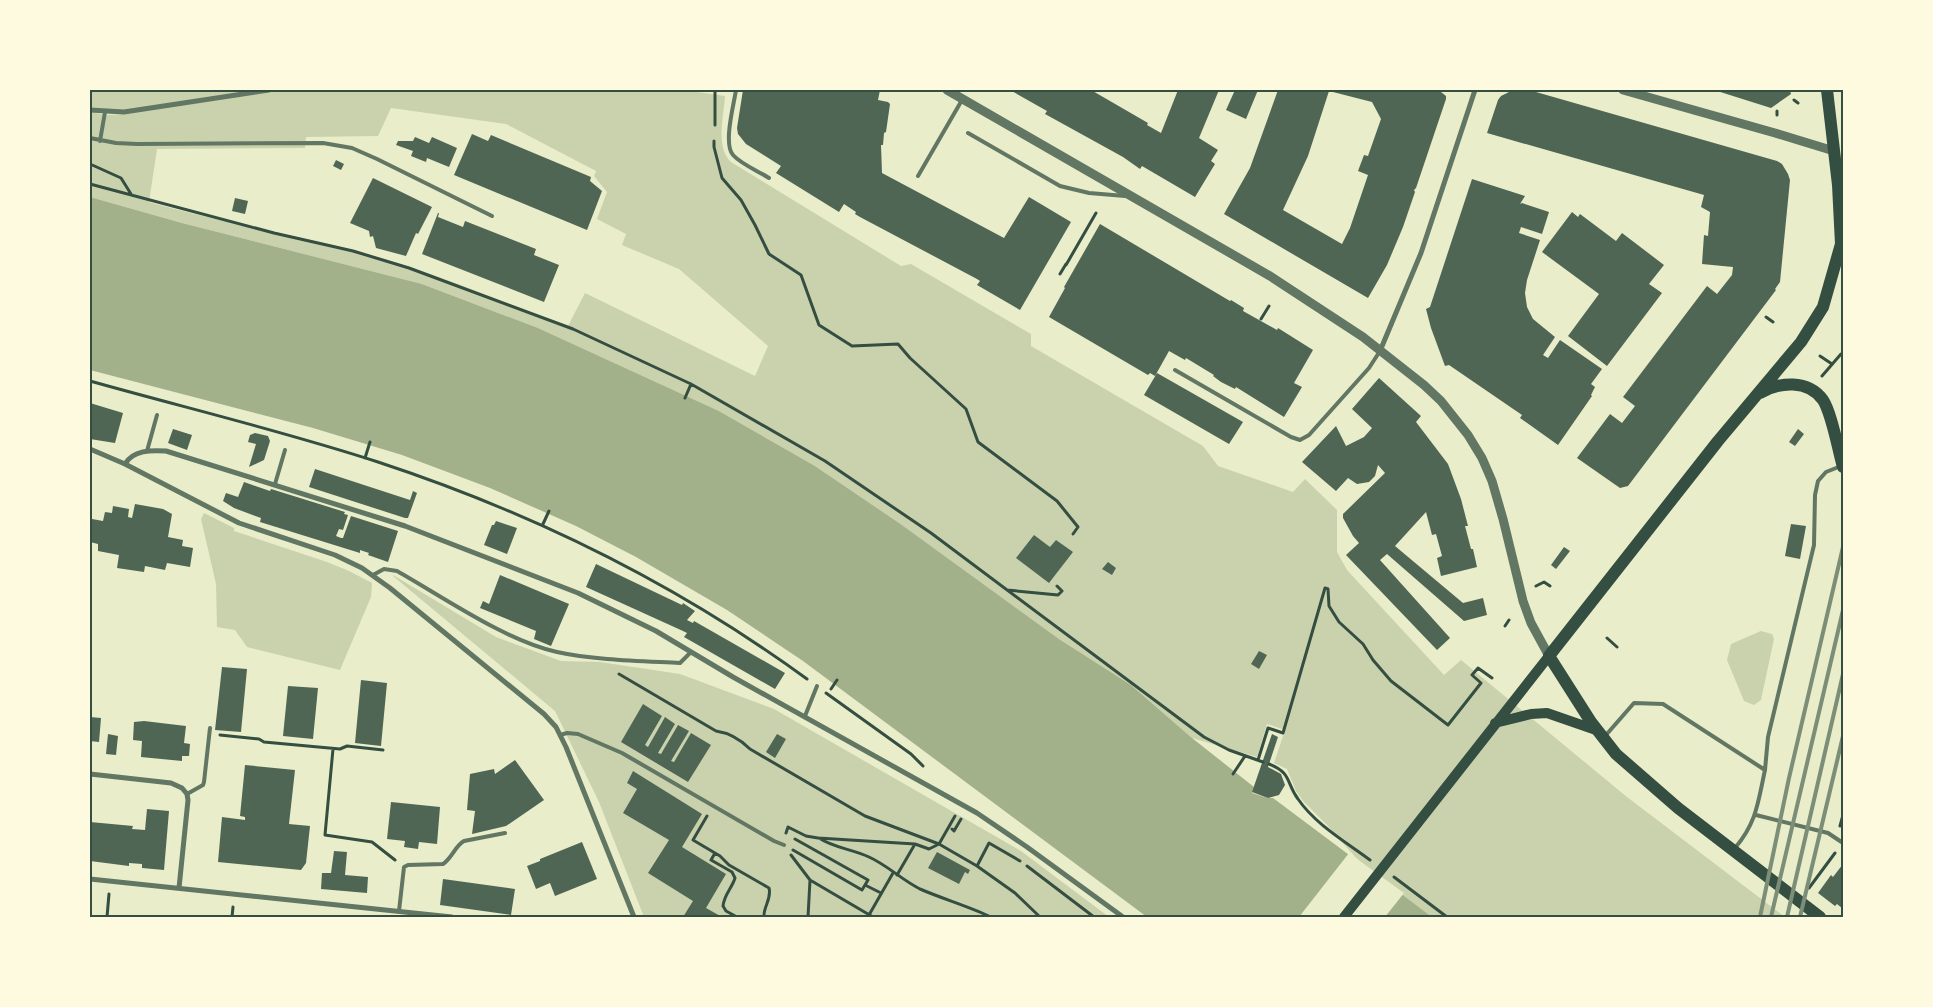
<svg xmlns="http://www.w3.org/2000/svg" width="1933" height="1007" viewBox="0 0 1933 1007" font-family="Quicksand,sans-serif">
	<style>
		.green { fill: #cad2ad; fill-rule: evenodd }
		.water { fill: #a3b18a }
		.pier { fill: #e9edc9 }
		.building { fill: #4f6655; fill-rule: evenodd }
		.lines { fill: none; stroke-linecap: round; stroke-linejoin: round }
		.path { stroke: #344e41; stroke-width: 3 }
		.service { stroke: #617663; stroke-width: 4 }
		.minor { stroke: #617663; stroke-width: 5 }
		.tertiary { stroke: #617663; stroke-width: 9 }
		.secondary { stroke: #344e41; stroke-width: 10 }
		.primary { stroke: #344e41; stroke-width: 12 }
		.rail { stroke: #7c8e77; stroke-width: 4 }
		.neatline { fill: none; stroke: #344e41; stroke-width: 2 }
	</style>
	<rect width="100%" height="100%" fill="#e9edc9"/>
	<path class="green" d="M90 90H683L725 96C724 116 715 147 731 162L901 266 911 264 1031 334V346L1203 446 1218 466 1293 492 1305 479 1337 510V552L1347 570 1444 675 1461 660 1627 797 1785 917H1432L1365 868 1326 824 1303 801 1296 791 1287 769 1274 763 1285 730 1267 724 1257 757 1192 738 1131 685 1059 639 902 525 815 466 719 411 538 328 422 284 182 223 90 197V112L107 115 125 114H107L90 111ZM391 108 506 124 596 171 594 176 607 192 597 219 626 234 622 245 679 269 768 346 755 376 585 293 568 326C497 300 426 269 353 250 285 233 216 221 149 202L157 149 305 148 306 137 378 136Z
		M204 513 234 528V531L327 562 349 571 372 583 371 597 340 670 247 647 235 630 217 627 216 584 201 519Z
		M393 575 496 637 561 661 600 662 680 674 774 709 1021 851 1109 917H644L599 802 555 711 393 576Z
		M1761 631 1772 634 1774 639 1761 700 1754 705 1744 701 1727 660 1731 644Z"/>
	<path class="water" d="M90 197 182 223 422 284 538 328 719 411 815 466 902 525 1059 639 1131 685 1192 738 1254 787 1252 793 1268 798H1273L1432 917H1147L803 661 727 610 636 557 576 526 490 488 402 455 313 428 90 370Z"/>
	<path class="pier" d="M1349 853 1404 893 1385 917H1299Z"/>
	<path class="building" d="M743 90H880L878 100 888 102 890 104 886 132 884 133 883 145H881L882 173 1004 238 1029 197 1071 222 1020 310 977 285 980 281 977 279 860 217 855 214 856 212 844 204 839 212 776 173 781 166 746 144 738 134 737 128Z
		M1010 90H1091L1148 123 1147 125 1161 133 1178 90H1219L1199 138 1218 150 1211 161 1215 164 1195 197 1142 166 1140 169 1123 157 1045 114 1047 111Z
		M1235 90H1258L1246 119 1226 110Z
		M1278 90H1445L1441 92 1446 96V99L1416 188 1414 190 1415 192 1403 227 1387 265 1368 298 1224 214 1250 168ZM1329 91 1372 102 1381 119 1368 156 1364 155 1358 171 1368 175 1350 228 1342 244 1283 210 1308 156Z
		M1513 90H1529L1777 161 1782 164 1788 174 1790 180 1780 282 1775 289 1776 290 1628 486 1620 488 1577 458 1610 414 1622 423 1635 406 1623 397 1707 286 1717 294 1732 275 1733 267 1702 264 1704 235 1708 236 1710 212 1701 207 1704 195 1487 133 1498 100 1501 96Z
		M1714 90H1790L1791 94 1771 108Z
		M472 134 488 141 491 135 591 177 590 181 602 191 587 230 454 175Z
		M415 137 429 143 432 137 457 148 449 167 427 158 426 162 411 156 413 151 396 145 398 141H413Z
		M336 160 344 164 341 170 333 166Z
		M373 178 432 207 418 234 416 233 406 256 376 248 373 236 370 237 369 231 350 223Z
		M1472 179 1525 196 1520 204 1522 203 1549 212 1542 234 1521 227 1519 233 1540 240 1527 280 1525 293 1527 307 1533 319 1555 337 1543 355 1548 358 1560 340 1602 369 1591 384 1595 387 1591 395 1592 396 1558 445 1520 418 1522 415 1449 365 1445 366 1431 328 1426 309 1430 307Z
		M235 198 248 201 245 214 232 211Z
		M1572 212 1578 217 1580 214 1616 241 1622 233 1664 265 1649 284 1662 293 1607 366 1568 336 1599 294 1542 252Z
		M438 213H439L438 217 463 227 465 221 536 249 534 255 559 265 544 302 422 254Z
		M1100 224 1230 301 1231 300 1244 308 1243 311 1277 330 1278 328 1313 350 1294 383 1302 387 1284 417 1236 387 1235 389 1221 382 1213 376 1214 375 1186 358 1185 360 1169 351 1155 376 1150 373 1148 375 1049 317 1065 288 1064 287Z
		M1157 373 1243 422 1229 444 1144 395Z
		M1379 378 1421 416 1416 422 1448 464 1461 499 1468 526H1465L1471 549H1473L1477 567 1441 576 1437 558 1442 556 1436 534 1432 535 1426 512 1395 546 1463 603 1483 598 1487 615 1464 621 1387 554 1380 560 1450 638 1437 650 1346 555 1359 543 1353 536 1343 518V514L1385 473 1378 465 1375 476 1369 482 1357 484 1348 478 1336 491 1302 462 1336 426 1346 446 1364 437 1372 428 1352 409Z
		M90 403 123 413 115 443 90 439Z
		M173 429 192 435 187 450 168 443Z
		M1798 429 1804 434 1795 446 1789 442Z
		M255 433 268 436 270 441 264 460 249 467 256 444 248 442 250 435Z
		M315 469 410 500 413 491 417 493 408 518H405L309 487Z
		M244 482 270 491 271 489 345 512 344 514 348 515 343 530 339 529 336 536 341 538H343L351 516 398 531 388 562 368 555 369 553 360 550V553L260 522 261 518 234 508 223 501 226 493 238 497Z
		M135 504 163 509 172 514 168 537 183 540 182 546 193 548 190 567 167 563 165 570 145 566 144 572 117 568 119 555 98 551V544L90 542 92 519 103 521 105 512 112 513 113 506 129 509 128 517 132 518Z
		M496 521 517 528 507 554 484 545 492 525H494Z
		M1791 524 1806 526 1800 559 1785 556Z
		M1034 535 1050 547 1056 540 1073 552 1049 583 1016 558Z
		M1564 547 1570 551 1556 569 1551 565Z
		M1108 562 1116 568 1112 575 1102 569Z
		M596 564 682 605 683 603 695 611 687 620 693 623 694 621 785 673 775 689 684 637 687 633 683 631 586 587Z
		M500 575 569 604 551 646 534 639 536 631 480 608 483 601 489 604Z
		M1259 651 1267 655 1259 669 1251 664Z
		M222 667 247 669 241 732 215 730Z
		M361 680 387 683 381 746 355 743Z
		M288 686 318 688 313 739 283 736Z
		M643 704 662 716 645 745 648 747 665 717 675 724 658 753 661 754 678 725 689 731 671 761 674 762 691 733 711 745 688 782 621 742Z
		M90 717 101 718 99 742 90 741Z
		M144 721 186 726 184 743 190 744 189 756H182V761L141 757 142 741 133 740 134 722Z
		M108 734 118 736 116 755 106 754Z
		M777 734 786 739 775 758 766 752Z
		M1272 734 1278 737 1268 767 1281 774 1285 785 1279 795 1268 798 1252 792Z
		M515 760 544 800 506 826 472 834 475 811 467 810 470 774 494 769 495 774Z
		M245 765 295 770 289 824 310 826 306 863 301 870 218 862 222 817 245 820V817L240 816Z
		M633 771 702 814 682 847 726 874 706 908 722 917H683L693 901 648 873 669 840 623 813 637 789 627 783Z
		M391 802 440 807 437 844 419 842 418 849 404 847 405 841 387 839Z
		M147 809 169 811 164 870 142 868V864L129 863V866L90 861V822L133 826 132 829 145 830Z
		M582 842 597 879 555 896 550 883 536 889 527 866 540 861V859Z
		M334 851 347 852 345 875 368 877 367 893 321 889 322 873H331Z
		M937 852 970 870 968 874 965 872 959 884 928 868Z
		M1843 864V909L1837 904 1835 906 1818 893 1831 875 1833 877Z
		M443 879 515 889 511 915 440 905Z"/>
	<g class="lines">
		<path class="path" d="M715 90V125
			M1794 100 1798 103
			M1777 115V111
			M714 141V147L722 178 741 200 755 225 769 254 801 275 819 325 852 346 898 344 910 358 966 409 978 442 1057 501 1078 527 1073 534
			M90 164 121 178 131 194
			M90 184 274 233 353 251 409 268 573 329 691 384 825 461 931 533 1204 737 1229 750 1263 762
			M1066 265 1096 213
			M1060 274 1066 264
			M1766 317 1773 322
			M1261 319 1269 306
			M1820 356 1832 364
			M1822 376 1841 354
			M90 381C186 408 283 431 378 462 533 513 674 582 807 679
			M685 398 691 384
			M365 458 370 442
			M543 524 549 511
			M1536 586 1544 582 1550 586
			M1007 590 1058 595 1062 591 1057 586
			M1505 626 1509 620
			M1607 638 1617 647
			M619 674 716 731C730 733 740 739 750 749L865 816 939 844 977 866 1015 893 1040 917
			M831 689 837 680
			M826 693 911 754 923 766
			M220 735 259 739 264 742 340 749 347 746 383 750
			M333 749 325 835 372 842 395 860
			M1258 760 1268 728 1283 733 1325 588 1328 589 1329 606 1339 622 1363 644 1373 660 1391 681 1448 725 1481 683 1472 675 1478 668 1492 678
			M1269 764C1292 773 1286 783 1298 799 1315 824 1346 842 1370 860
			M1233 774 1245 756
			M707 816 693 840 720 856 729 865 769 888C772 899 763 907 764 917
			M1840 826 1843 815
			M952 829 954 831 961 819
			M786 833 788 827 806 836 818 838 915 844 929 849 939 844 955 816
			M819 838C834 848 852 849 869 857 887 865 902 880 920 889 943 899 968 906 991 917
			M793 850 862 890 868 880 795 839
			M715 853 711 860 732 872 735 878C732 888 724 895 723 906L726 911 737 917
			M791 855 810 880 873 917
			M977 866 989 843 1020 861
			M1027 866 1094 917
			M897 875 915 844
			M1394 877 1447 917
			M865 885 881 893
			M1809 888 1835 853
			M869 915 893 873
			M107 917 109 894
			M232 917 233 907
			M808 917 810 880"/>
		<path class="service" d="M736 90C734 104 723 144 733 155 741 164 758 171 769 178
			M968 133 1060 186 1089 193 1125 196
			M90 138 116 143 137 144 323 143 352 148 377 159 492 216
			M100 141 105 112
			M918 176 962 100
			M1175 370 1291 437 1300 440 1309 435 1369 368 1380 351
			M147 451 157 415
			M275 484 285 450
			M373 575 384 569 397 571C443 597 506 641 557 652 593 660 642 661 680 663L690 653
			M805 716 817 686
			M560 735 567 733 578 734 622 753 774 841 784 845
			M1606 735 1634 703 1663 704 1765 770C1758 802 1757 822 1735 848
			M1765 770 1768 737 1814 545 1815 495 1818 481 1826 472 1841 466
			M187 794 203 785 204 782 210 728
			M1756 815 1828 833 1843 843
			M399 911 404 867 408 865 443 864C452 858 455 846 464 841L505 833"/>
		<path class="minor" d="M90 110 124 112 269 90
			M1380 351 1421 253 1475 90
			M90 449 125 464 239 523 335 555 362 568 390 588 544 714 556 727 566 747 634 917
			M125 464C133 450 151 450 166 451L405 526 578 593 656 631 733 677 977 813 1027 847 1123 917
			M90 774 171 783 182 788 187 794 188 800 179 888
			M90 879 452 917"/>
		<path class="tertiary" d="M947 90 1270 276 1363 337 1424 385 1441 401 1468 435 1482 458 1492 481 1503 519 1523 601 1531 623 1549 656
			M1623 90 1775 133 1834 151"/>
		<path class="secondary" d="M1495 723 1531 714 1547 713 1596 730
			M1344 917 1549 656"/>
		<path class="primary" d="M1760 393C1779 382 1808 379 1823 400 1832 414 1838 450 1843 467
			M1820 917 1678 808 1616 754 1591 722 1549 656 1718 441 1801 342 1823 307 1841 244 1838 185 1827 90"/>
		<path class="rail" d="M1760 917 1789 778 1843 547
			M1771 917 1843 610
			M1787 917 1843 674
			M1800 917 1843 736"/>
	</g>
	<rect width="1933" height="1007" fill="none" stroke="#fefae0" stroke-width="182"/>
	<rect x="91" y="91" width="1751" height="825" class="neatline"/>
</svg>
